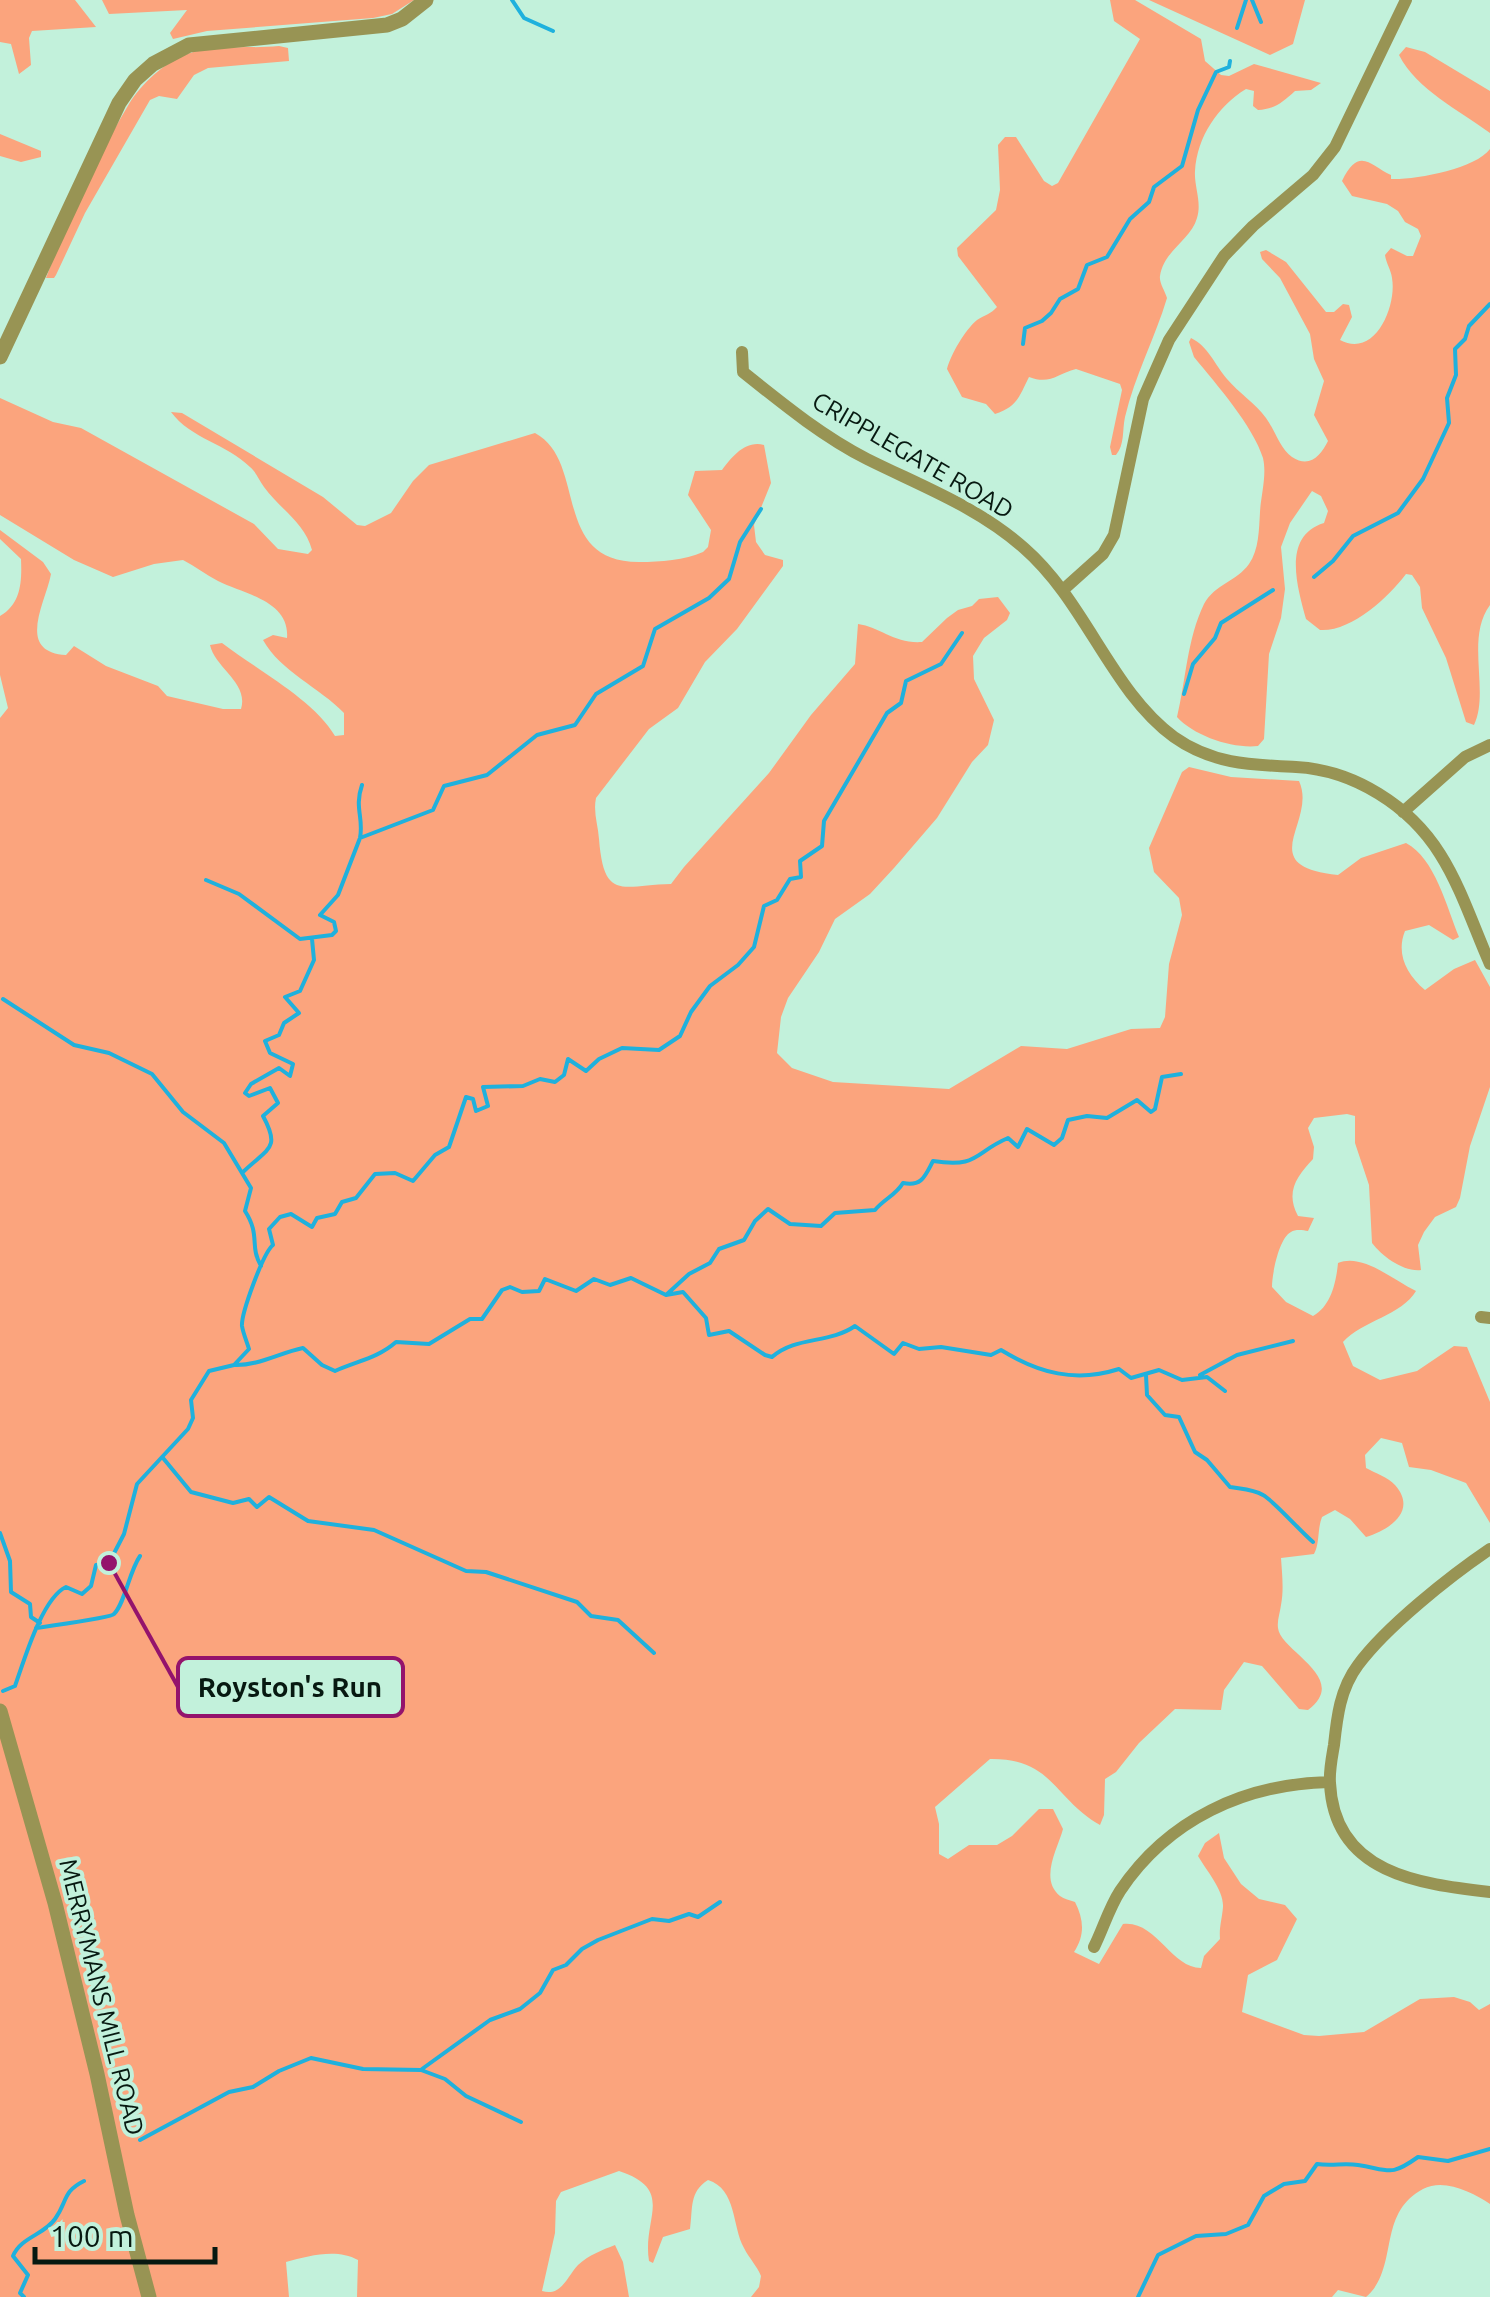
<svg xmlns="http://www.w3.org/2000/svg" width="1490" height="2297" viewBox="0 0 1490 2297" font-family="Ubuntu,sans-serif">
	<style>
		.green { fill: #fba47d }
		.lines { fill: none; stroke-linecap: round; stroke-linejoin: round }
		.stream { stroke: #1fb1dd; stroke-width: 4 }
		.minor { stroke: #989454; stroke-width: 12 }
		.tertiary { stroke: #989454; stroke-width: 15 }
		.labels { text-anchor: middle; dominant-baseline: central; stroke-width: 8; stroke-linejoin: round; paint-order: stroke }
		.street-label { font-size: 25px; fill: #071911; stroke: #c2f1db }
		.leader { fill: none; stroke: #94136c; stroke-width: 4 }
		.callout-dot { fill: #94136c; stroke: #c2f1db; stroke-width: 4 }
		.callout { fill: #c2f1db; stroke: #94136c; stroke-width: 4 }
		.callout-label { font-size: 28px; text-anchor: middle; font-weight: bold; fill: #071911 }
	</style>
	<rect width="100%" height="100%" fill="#c2f1db"/>
	<path class="green" d="M0 0H75L96 27 32 31 29 38 31 65 19 74 11 44 0 42Z
		M102 0H414L392 14 373 18 207 31 173 39 170 33 187 10 109 14Z
		M1110 0H1135L1201 39 1205 61 1221 75 1229 76 1254 64 1321 83 1311 90 1295 91C1283 102 1275 109 1258 110L1253 106 1254 91 1246 89C1218 106 1197 137 1195 171 1194 187 1202 202 1197 218 1191 240 1164 250 1160 276 1159 283 1165 291 1167 298 1155 338 1135 375 1125 417 1122 431 1125 444 1116 455H1112L1110 447 1122 390 1120 384 1076 369C1057 374 1050 385 1029 377 1019 397 1017 407 995 414L986 404 962 397 947 369C951 354 965 330 977 320 985 315 991 314 997 307L958 256 957 248 996 210 1000 190 998 145 1005 137H1016L1044 181 1052 186 1058 183 1140 39 1114 21Z
		M1149 0H1305L1293 44 1270 55Z
		M279 46 288 48 289 61 208 68 194 75 177 99 159 96 150 100 85 213 56 275 54 278H46C68 219 97 157 129 104 141 84 165 62 187 54 215 44 250 49 279 46Z
		M1406 47 1425 52 1490 91V133C1459 110 1417 90 1399 55Z
		M0 134 41 151V157L21 162 0 156Z
		M1490 149V605C1465 639 1490 691 1474 725L1466 722 1446 658 1422 608 1420 587 1412 575 1406 574C1388 598 1351 632 1320 630L1306 619C1297 586 1282 536 1324 523L1328 511 1321 496 1312 491 1290 523 1281 547 1285 589 1281 618 1269 654 1264 739 1258 746C1233 749 1194 736 1177 717 1186 680 1187 639 1204 604 1215 584 1236 582 1249 564 1259 550 1259 529 1260 512 1261 495 1267 475 1263 458 1253 426 1217 385 1194 357L1189 342 1191 338C1208 346 1215 365 1227 379 1239 393 1255 403 1266 418 1275 430 1280 449 1292 457 1310 469 1321 455 1328 441L1314 415 1324 381 1314 359 1310 334 1280 278 1262 259 1260 252 1266 250 1286 262 1326 312H1334L1343 304 1349 305 1352 317 1340 340C1375 359 1397 306 1392 278 1391 270 1386 263 1385 255L1391 248 1407 256H1413L1421 236 1418 229 1405 222 1398 211 1387 204 1352 196 1342 181C1359 145 1371 166 1391 175V179C1415 180 1475 169 1490 149Z
		M0 398 53 422 81 428 254 524 278 549 308 554 312 550C305 523 279 508 264 487 259 480 256 472 250 467 227 444 191 439 171 412L182 413 323 497 357 525 365 526 391 513 413 481 429 465 535 433C588 461 550 563 640 562 660 562 685 560 703 552L708 547 711 530 688 495 695 471 722 470C732 457 745 440 764 445L771 483 754 525 756 542 765 555 783 560V566L737 629 705 662 678 708 649 729 596 798C593 812 598 825 599 839 604 902 622 885 671 884L684 867 769 773 811 715 855 664 858 624C880 627 895 644 922 642L947 618 958 610 972 606 979 599 998 597 1010 613 1007 620 984 638 973 656 974 679 994 720 988 745 972 762 937 818 894 868 870 894 835 919 819 952 788 998 781 1017 777 1053 792 1068 833 1082 949 1089 1021 1046 1067 1049 1131 1029 1160 1028 1165 1017 1169 964 1182 915 1179 898 1154 872 1149 848 1182 772 1189 767 1231 777 1299 781C1318 822 1251 866 1338 875L1361 858 1406 843C1435 858 1447 908 1459 937L1453 940 1429 925 1405 931C1396 953 1406 974 1425 990L1454 969 1475 960 1490 987V1087L1470 1146 1460 1198 1456 1207 1435 1217 1424 1232 1418 1245 1421 1270C1403 1272 1382 1256 1372 1243L1369 1185 1355 1143V1116L1347 1114 1314 1118 1308 1128 1314 1147 1313 1159C1297 1176 1285 1192 1298 1216L1314 1218 1308 1231C1303 1230 1295 1229 1291 1232 1279 1238 1272 1274 1272 1287L1286 1302 1313 1316C1331 1306 1336 1283 1338 1263 1363 1253 1393 1280 1416 1291 1402 1315 1362 1321 1343 1342L1353 1366 1380 1380 1417 1371 1454 1346 1467 1347 1490 1402V1523L1466 1483 1431 1470 1409 1467 1402 1443 1381 1438 1365 1455 1366 1468C1375 1473 1388 1477 1395 1485 1418 1511 1389 1530 1366 1537L1350 1519 1335 1510 1322 1517C1317 1530 1320 1543 1314 1554L1281 1558C1282 1573 1284 1590 1281 1605 1280 1613 1277 1620 1278 1628 1280 1651 1351 1678 1308 1710L1299 1709 1262 1666 1244 1662 1224 1690 1221 1710 1175 1709 1139 1743 1116 1772 1105 1779 1104 1815 1100 1825C1054 1799 1053 1758 990 1759L935 1807 939 1824V1854L948 1859 969 1845H997L1012 1836 1039 1809H1053L1063 1829C1058 1848 1039 1879 1060 1896 1064 1899 1070 1900 1075 1902 1084 1920 1085 1935 1074 1952L1099 1964 1123 1924C1156 1920 1171 1968 1201 1968L1204 1956 1220 1939C1219 1927 1222 1919 1223 1907 1224 1890 1206 1870 1198 1856L1205 1843 1219 1833 1224 1858 1241 1884 1259 1899 1285 1905 1297 1919 1277 1960 1248 1975 1242 2012 1304 2035 1319 2036 1364 2032 1420 1999 1454 1997 1470 2002 1479 2010 1490 2004V2204C1472 2192 1444 2178 1423 2189 1376 2214 1400 2268 1366 2297L1338 2290 1332 2297H751L759 2287 761 2276C757 2266 749 2258 744 2248 732 2227 737 2189 708 2180 689 2192 693 2208 690 2229L663 2237 653 2263 649 2261C642 2218 676 2190 619 2171L561 2192 556 2201 555 2233 542 2291C561 2297 567 2277 578 2265 589 2255 602 2250 615 2245L623 2262 629 2297H357L358 2260C336 2248 309 2256 286 2262L289 2297H0V718L8 708 0 675V616C21 604 22 582 21 559L0 539V530L43 562 51 574C46 602 15 652 66 655L74 646 106 666 158 686 167 696 223 709H241C249 683 215 668 210 645L222 643C257 670 313 699 335 736L344 735V713C319 687 281 672 263 640L273 635 287 638C290 601 244 594 218 581 206 575 195 566 183 560L154 564 113 577 74 560 0 515Z"/>
	<g class="lines">
		<path class="stream" d="M512 0 524 18 553 31
			M1252 0 1261 22
			M1237 28 1246 0
			M1023 344 1025 328 1042 321 1051 313 1060 299 1078 289 1087 265 1107 257 1130 219 1149 202 1154 187 1182 166 1198 110 1216 72 1229 67 1230 61
			M1314 577 1333 561 1353 536 1398 513 1423 479 1449 423 1447 398 1456 375 1455 349 1465 339 1469 326 1490 304
			M1184 694 1193 664 1215 638 1221 623 1273 590
			M360 838 433 810 444 786 487 775 537 735 575 725 596 694 643 666 655 629 709 598 729 579 740 542 761 509
			M206 880 239 894 300 939 332 935 336 931 334 922 320 915 338 895 360 838C364 818 354 808 362 785
			M3 999 74 1045 109 1053 152 1074 183 1112 224 1143 251 1188 245 1211C261 1236 249 1245 261 1266
			M243 1172C268 1148 281 1149 263 1116L278 1103 270 1088 249 1096 245 1093 251 1084 279 1068 290 1076 293 1064 270 1053 265 1041 279 1035 284 1023 299 1013 285 997 300 991 314 960 312 939
			M666 1295 689 1274 710 1263 719 1249 744 1240 755 1221 768 1209 790 1224 821 1226 835 1213 875 1210C884 1199 896 1195 903 1183 922 1187 925 1176 933 1161 979 1168 973 1153 1008 1138L1018 1147 1027 1129 1054 1145 1062 1138 1068 1120 1087 1116 1107 1118 1137 1100 1151 1112 1155 1109 1162 1077 1181 1074
			M234 1365C258 1366 279 1353 303 1348L322 1365 335 1371C357 1361 378 1358 396 1342L429 1344 470 1319H482L502 1290 510 1287 522 1292 539 1291 545 1279 576 1291 594 1279 610 1285 631 1278 666 1295 683 1292 706 1318 709 1335 729 1331 765 1355 772 1357C796 1336 829 1344 855 1326L894 1354 903 1343 919 1349 941 1347 991 1355 1001 1350C1039 1373 1075 1383 1119 1369L1131 1378 1159 1370 1182 1380 1207 1377 1225 1391
			M1146 1375 1147 1395 1165 1415 1179 1417 1195 1452 1207 1460 1230 1487C1241 1489 1253 1489 1263 1495 1273 1500 1300 1531 1313 1542
			M1200 1375 1237 1355 1293 1341
			M163 1458 191 1492 233 1503 249 1499 257 1507 269 1497 308 1521 374 1530 466 1571 486 1572 577 1602 591 1616 618 1620 654 1653
			M0 1533 10 1561 11 1592 30 1604 31 1617 40 1623
			M36 1628C47 1626 111 1618 114 1614 125 1603 129 1572 140 1556
			M3 1691 15 1686C24 1661 42 1598 66 1587L82 1594 91 1586 96 1565 109 1563 124 1534 137 1484 188 1429 193 1418 191 1400 209 1371 234 1365 249 1349C247 1342 243 1333 242 1326 241 1314 263 1253 273 1245L269 1229 280 1217 291 1214 312 1227 317 1218 335 1214 342 1202 356 1198 375 1174 395 1173 413 1181 435 1155 449 1147 466 1097 473 1099 476 1111 488 1106 483 1087 523 1086 540 1079 555 1082 564 1075 568 1059 586 1071 599 1059 622 1048 659 1050 680 1036 691 1012 710 986 738 965 754 947 764 906 777 900 790 879 801 877 800 861 822 846 824 821 887 713 901 703 906 681 941 664 962 633
			M422 2069 490 2020 520 2009 540 1993 553 1970 566 1965 582 1949 598 1940 652 1919 669 1921 689 1914 698 1917 720 1902
			M140 2140 229 2092 253 2087 279 2071 311 2058 363 2069 421 2070 445 2079 466 2096 521 2122
			M24 2297 20 2293 28 2275 13 2256C21 2237 44 2235 55 2219 68 2201 62 2192 84 2181
			M1138 2297 1158 2255 1196 2236 1226 2234 1248 2225 1264 2196 1284 2184 1305 2181 1317 2164C1331 2166 1345 2163 1358 2165 1390 2170 1390 2177 1418 2157L1448 2161 1490 2149"/>
		<path class="minor" d="M742 352 743 372C783 404 822 436 867 459 921 486 978 507 1024 548 1086 602 1111 691 1174 737 1212 764 1251 765 1296 767 1354 770 1410 806 1440 854 1461 887 1474 928 1490 964
			M1064 589 1103 554 1114 535 1143 399 1169 340 1224 256 1253 226 1313 175 1335 147 1406 0
			M1403 812 1465 757 1490 745
			M1481 1317 1490 1318
			M1490 1549C1450 1576 1386 1627 1358 1665 1340 1689 1337 1717 1334 1745 1332 1757 1329 1771 1330 1783 1334 1874 1420 1884 1490 1892
			M1094 1947C1103 1929 1109 1908 1120 1891 1168 1819 1245 1784 1329 1782"/>
		<path class="tertiary" d="M0 357 119 103 135 80 153 64 189 45 387 25 402 19 426 0
			M0 1711 55 1903 97 2074 127 2215 149 2297"/>
	</g>
	<g class="labels">
		<g class="street-label">
			<text transform="translate(913 455) rotate(30)">CRIPPLEGATE ROAD</text>
			<text transform="translate(102 1997) rotate(76)">MERRYMANS MILL ROAD</text>
		</g>
	</g>
	<path class="leader" d="M109 1563L178 1687"/>
	<circle class="callout-dot" cx="109" cy="1563" r="10"/>
	<rect class="callout" x="178" y="1658" width="225" height="58" rx="10"/>
	<g class="callout-label">
		<text x="290" y="1697">Royston's Run</text>
	</g>
	<path d="M35 2247v15h180v-15" fill="none" stroke="#071911" stroke-width="5"/>
	<text x="50" y="2247" font-size="30" fill="#071911" stroke="#c2f1db" stroke-width="8" paint-order="stroke">100 m</text>
</svg>
